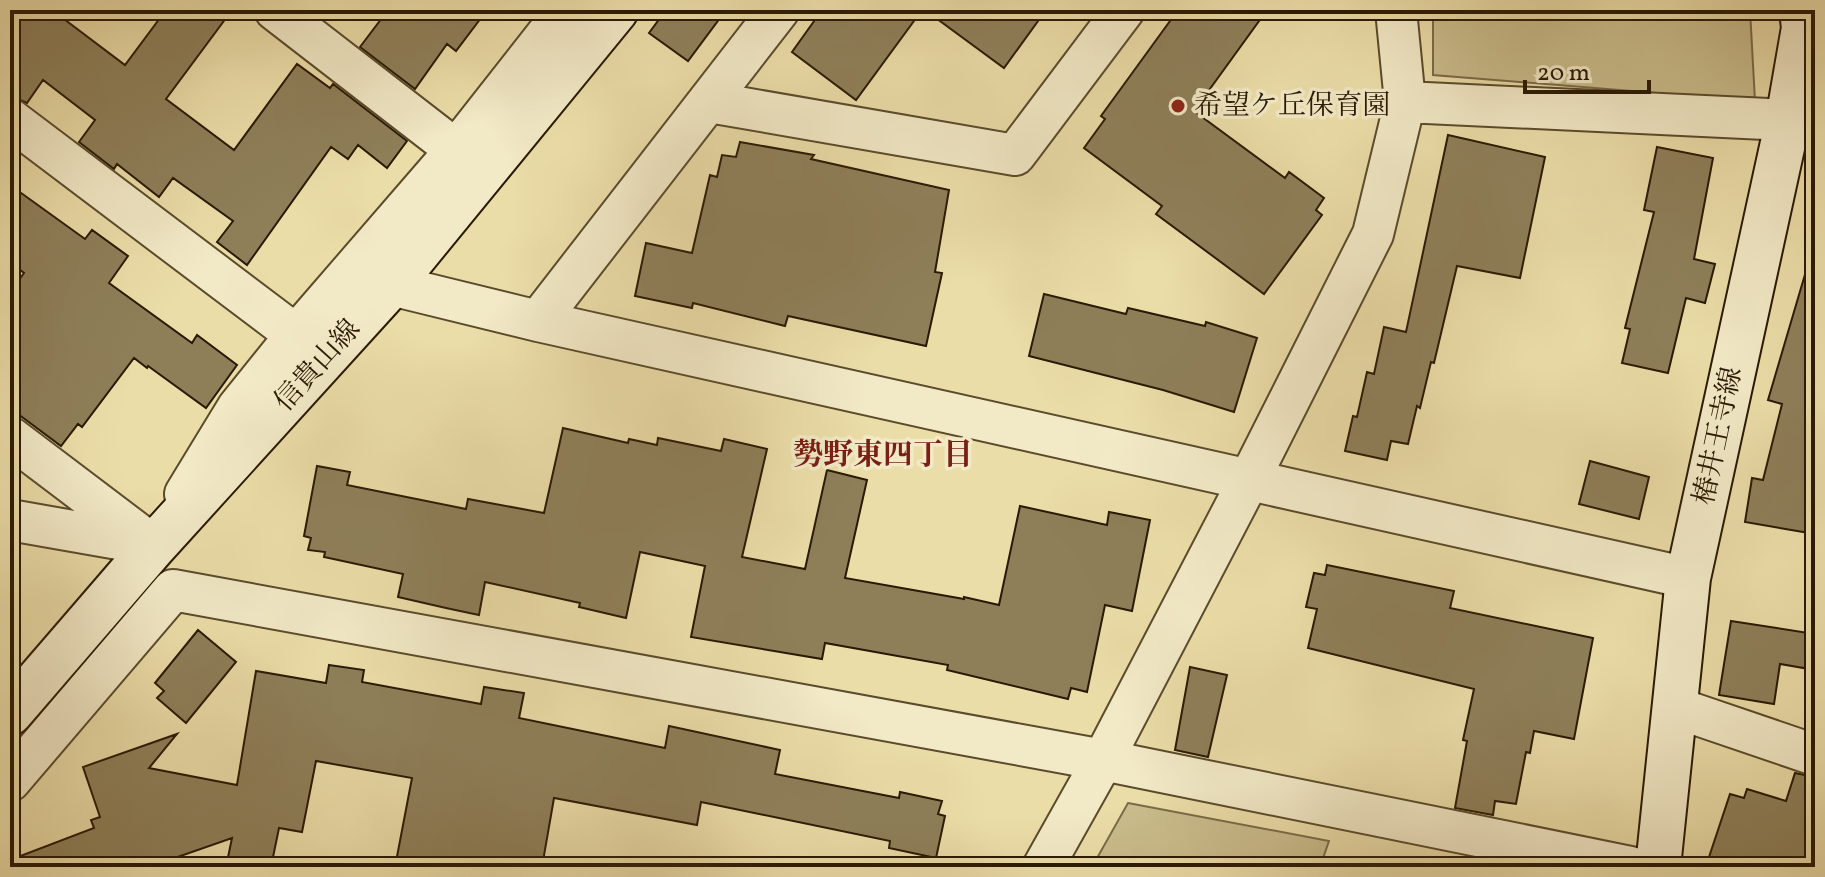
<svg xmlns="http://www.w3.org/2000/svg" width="1825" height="877" viewBox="0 0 1825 877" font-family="Vollkorn,'Noto Serif JP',serif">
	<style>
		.green { fill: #cabc8c; stroke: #7a6b48; stroke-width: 2 }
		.building { fill: #8e7f59; stroke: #2a1a03; stroke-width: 2 }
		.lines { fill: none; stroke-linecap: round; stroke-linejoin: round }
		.street-casing { stroke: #5a4b2c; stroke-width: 44 }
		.secondary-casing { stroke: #2a1a03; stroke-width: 48 }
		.street { stroke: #f2e9c6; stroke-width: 40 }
		.secondary { stroke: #f2e9c6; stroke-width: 44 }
		.poi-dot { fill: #8f2418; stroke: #f2e9c6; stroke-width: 3 }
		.labels { text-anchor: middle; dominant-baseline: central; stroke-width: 7; stroke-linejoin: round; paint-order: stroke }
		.poi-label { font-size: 28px; fill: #2a1a03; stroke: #f2e9c6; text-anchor: start }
		.street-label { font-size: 28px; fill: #2a1a03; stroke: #f2e9c6 }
		.neighbourhood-label { font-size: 30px; font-weight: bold; fill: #7a1f14; stroke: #f2e9c6 }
	</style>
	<rect width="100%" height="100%" fill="#ebdda8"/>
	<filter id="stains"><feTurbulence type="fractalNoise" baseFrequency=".0025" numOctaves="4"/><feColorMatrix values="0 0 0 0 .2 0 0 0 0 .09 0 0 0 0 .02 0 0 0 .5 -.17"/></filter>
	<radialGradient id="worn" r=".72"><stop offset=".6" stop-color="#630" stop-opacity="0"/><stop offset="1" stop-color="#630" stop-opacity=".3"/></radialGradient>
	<path class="green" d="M1433 10H1750L1755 101 1433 75Z
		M1128 803 1329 841 1320 867H1092Z"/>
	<path class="building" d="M28 10H52L125 65 166 10H232L166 99 234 150 297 64 330 88 333 84 407 141 387 168 358 145 348 159 331 147 247 265 217 242 233 221 173 178 159 197 117 164 114 169 79 142 95 120 43 80 27 103 10 96V35Z
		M388 10H487L456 51 447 44 415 89 360 47Z
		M666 10H726L688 61 649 33Z
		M822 10H922L856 100 792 52Z
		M925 10H1046L1004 68Z
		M1178 10H1267L1194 111 1285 178 1289 172 1324 198 1316 210 1322 215 1264 294 1156 214 1162 206 1084 148 1105 119 1101 116Z
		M1448 135 1545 157 1520 278 1457 266 1434 363 1431 362 1420 408 1417 406 1408 444 1391 441 1387 460 1345 451 1353 416 1357 417 1367 372 1374 374 1384 327 1406 332Z
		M740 142 814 155 811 159 949 190 935 272 942 273 926 346 788 316 785 326 693 303 692 308 635 296 646 243 692 253 710 175 717 177 722 155 736 157Z
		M1657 147 1713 158 1694 259 1715 264 1705 303 1686 298 1668 373 1622 363 1630 329 1625 328 1654 212 1644 210Z
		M10 185 85 239 92 230 128 256 109 283 192 343 197 335 237 365 206 408 148 366 147 368 134 358 82 427 78 424 61 446 10 408V292L24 273 10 262Z
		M1806 271 1815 272V534L1745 522 1752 478 1763 480 1782 404 1768 400Z
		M1044 294 1126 314 1128 308 1205 326 1206 322 1257 338 1234 412 1163 390 1029 356Z
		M563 428 628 443 629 439 657 445 658 438 721 451 724 439 767 449 742 557 805 569 827 470 867 480 845 578 964 599V597L999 605 1020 506 1107 525 1109 512 1150 520 1132 611 1105 605 1087 692 1071 688 1068 699 947 670 948 665 825 643 822 659 691 637 705 566 640 552 626 618 579 607 580 603 485 582 479 615 446 608 398 597 403 574 324 557 325 552 308 550 311 538 304 536 317 466 350 472 347 485 466 509 468 499 544 513Z
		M1590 461 1649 477 1639 519 1579 504Z
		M1327 565 1454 591 1450 608 1593 638 1574 739 1534 731 1530 753 1526 752 1516 804 1495 801 1493 815 1455 808 1467 741 1463 740 1474 689 1308 648 1317 609 1306 607 1314 573 1325 575Z
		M1731 621 1815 634V670L1780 664 1774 704 1719 695Z
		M198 630 236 662 186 723 157 698 164 691 155 683Z
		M329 665 364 670 362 682 481 704 484 687 524 693 519 718 665 748 669 726 780 750 775 774 899 798 900 792 942 801 938 814 945 816 936 858 889 848 890 841 701 802 697 825 554 798 542 867H395L412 778 316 761 302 832 279 828 271 867H226L232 838 149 867H10V860L94 828 91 820 100 817 83 767 177 734 149 768 237 785 256 671 326 683Z
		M1190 667 1227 675 1208 757 1175 750Z
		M1795 773 1815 777V867H1730L1708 860 1730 794 1744 798 1747 789 1786 801Z"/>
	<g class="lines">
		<g class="street-casing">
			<path id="street" d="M275 10 456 150
				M709 102 1015 155 1124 10
				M1405 102 1788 120 1815 118
				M10 119 296 335
				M391 285 538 321 1688 578
				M538 321 779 10
				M10 437 154 546
				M185 494 238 407 296 335 456 150 566 10
				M10 520 147 544
				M1674 707 1815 755
				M10 781 173 590 1103 760 1631 867
				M1043 867 1103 760 1250 478 1373 234 1405 102 1396 10"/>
		</g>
		<g class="secondary-casing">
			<path id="secondary" d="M10 713 154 546 391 285 616 10
				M1658 867 1688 578 1788 120 1804 28 1802 10"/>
		</g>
		<use href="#street" class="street"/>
		<use href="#secondary" class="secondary"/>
	</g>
	<circle class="poi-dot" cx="1178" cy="106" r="8"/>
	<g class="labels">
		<g class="poi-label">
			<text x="1194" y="106">希望ケ丘保育園</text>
		</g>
		<g class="street-label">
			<text transform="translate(318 366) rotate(-48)">信貴山線</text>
			<text transform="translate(1719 436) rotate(-78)">椿井王寺線</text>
		</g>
		<g class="neighbourhood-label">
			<text x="883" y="456">勢野東四丁目</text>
		</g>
	</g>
	<rect width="1825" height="877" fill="none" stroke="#ebdda8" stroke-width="40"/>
	<rect x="12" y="12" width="1801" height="853" fill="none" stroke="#2a1a03" stroke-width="4"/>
	<rect x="20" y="20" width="1785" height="837" fill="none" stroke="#2a1a03" stroke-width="2"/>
	<path d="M1525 80v12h124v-12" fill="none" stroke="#2a1a03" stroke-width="4"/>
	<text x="1537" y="80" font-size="24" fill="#2a1a03" stroke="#f2e9c6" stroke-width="6" paint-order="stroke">20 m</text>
	<rect width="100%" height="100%" filter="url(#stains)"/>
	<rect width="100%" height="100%" fill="url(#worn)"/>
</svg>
